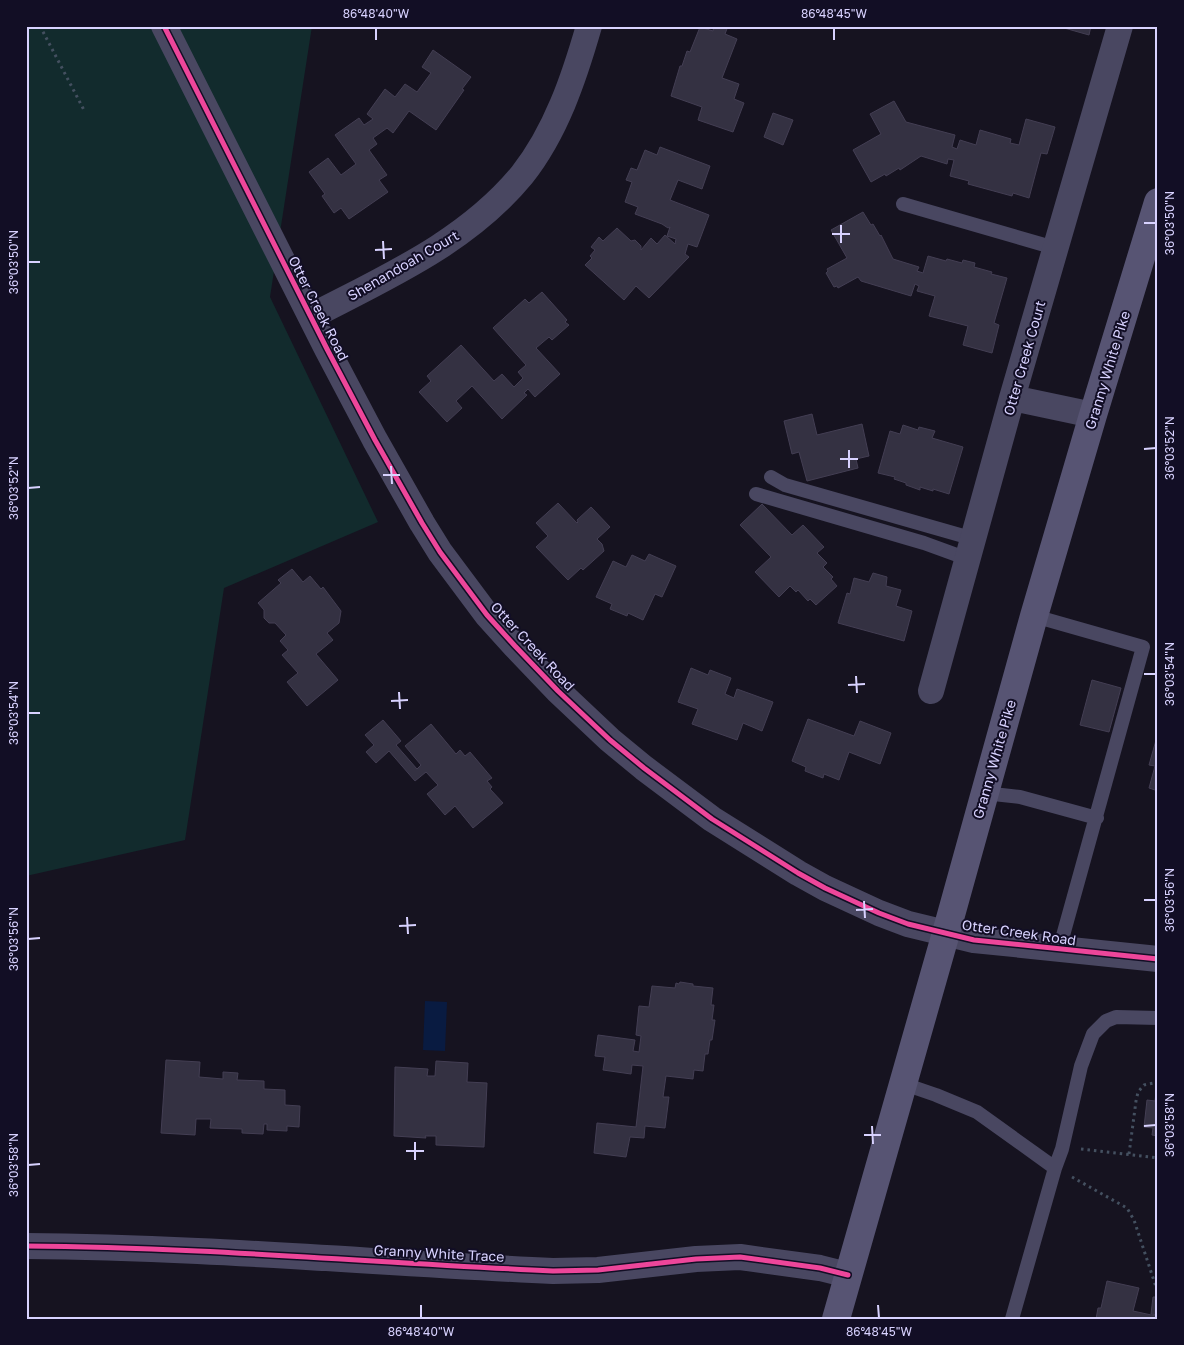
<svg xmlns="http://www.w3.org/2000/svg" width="1184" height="1345" viewBox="0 0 1184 1345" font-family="'Golos Text',sans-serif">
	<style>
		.green { fill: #122b2d }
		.water { fill: #091b41 }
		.building { fill: #343142; stroke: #433e53 }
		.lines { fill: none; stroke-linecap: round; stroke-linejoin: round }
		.path { stroke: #445060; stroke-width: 3; stroke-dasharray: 2.5 4; stroke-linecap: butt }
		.service { stroke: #494761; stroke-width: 14 }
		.minor { stroke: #494761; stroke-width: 26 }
		.secondary { stroke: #575473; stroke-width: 28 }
		.cycleway-casing { stroke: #120e25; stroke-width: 8 }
		.cycleway { stroke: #ed469a; stroke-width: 5 }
		.ticks { fill: none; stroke: #d8d2ff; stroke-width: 2 }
		.labels { text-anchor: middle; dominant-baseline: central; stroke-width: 4; stroke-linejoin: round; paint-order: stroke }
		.street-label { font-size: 14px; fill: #d8d2ff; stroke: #120e25 }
		.neatline { fill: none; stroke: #d8d2ff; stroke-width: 2 }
		.ticks-label { font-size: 12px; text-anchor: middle; fill: #d8d2ff }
	</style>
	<rect width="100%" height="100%" fill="#161320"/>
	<path class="green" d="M26 26H312L270 297 378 522 224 588 185 840 26 876Z"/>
	<path class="water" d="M425 1001 447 1002 445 1051 423 1050Z"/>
	<path class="building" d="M714 26H728L725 34 737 39 722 78 739 84 734 99 744 103 733 132 698 120 702 107 671 96 680 66H682L687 51 690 52 700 27 713 31Z
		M1057 26H1091L1089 35Z
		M433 50 471 77 462 89 464 90 436 130 409 111 393 133 387 128 373 138 377 144 369 150 387 175 379 180 388 192 349 219 341 208 334 213 322 196 325 194 309 172 328 158 341 175 356 164 335 135 359 118 364 125 373 119 367 114 385 89 395 97 405 84 417 92 431 73 422 67Z
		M894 101 906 122 955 135 952 147 957 149 960 140 976 145 980 130 1011 139 1010 143 1019 145 1026 119 1055 127 1047 154 1041 153 1029 198 1013 193 1012 196 968 184 969 181 950 176 954 160 948 159 947 164 921 156 900 170 899 168 886 176 885 174 871 182 853 150 881 134 870 114Z
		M773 113 793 120 783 145 764 137Z
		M660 147 710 166 702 189 678 180 670 200 709 215 697 247 688 244 685 254 689 257 649 298 636 286 624 300 585 265 592 258 590 256 595 250 591 247 599 237 603 241 617 228 631 241 635 240 641 246V250L651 238 657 244 665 235 675 244 676 239 667 236 670 227 668 228 662 224 635 214 638 207 625 202 632 182 626 180 631 168 637 170 645 150 657 155Z
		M863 212 871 225 873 224 880 236 881 235 893 259 919 267 917 271 923 273 928 256 946 261 947 259 962 263 963 260 975 263 974 267 992 272 991 274 1007 278 994 323 999 325 992 353 963 345 968 326 929 316 935 296 917 291 919 286 915 284 911 296 861 281 858 277 838 288 837 286 834 287 826 273 828 271 827 269 847 258 831 230Z
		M542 292 567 320 565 322 569 325 552 340 549 337 536 348 560 374 535 397 528 389 524 393 527 395 502 419 472 386 456 401 462 408 447 422 419 392 431 381 427 376 461 345 494 381 502 374 514 387 523 378 518 372 526 365 493 328 525 299 529 303Z
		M812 414 817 435 862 424 869 456 856 459 858 468 807 481 799 452 792 454 784 421Z
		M903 425 918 430 919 427 935 431 932 438 963 447 949 494 933 489V491L920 487V490L906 485V483L894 479 895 477 878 473 890 431 900 434Z
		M558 503 577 523 578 522 577 520 591 507 610 527 597 539 602 544 604 551 583 570 581 568 568 580 536 547 548 536 536 523Z
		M762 504 792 535 803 525 824 547 817 553 827 563 823 567 833 577 831 579 837 586 816 605 810 599 808 601 798 590 796 592 790 586 779 597 755 572 771 557 740 525Z
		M649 554 676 566 662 597 655 594 643 620 628 613 627 616 610 609 612 604 596 597 613 561 626 567 632 555 645 561Z
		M292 569 303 582 310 576 321 589 323 587 341 611 339 623 327 633 333 640 316 654 338 680 307 706 287 682 298 673 282 655 288 650 280 641 286 635 275 623H269L264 618V610L258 603 281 583 278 580Z
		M873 573 887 577 886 586 901 590 896 606 912 611 904 641 838 623 847 593 850 594 854 578 869 582Z
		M691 668 708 675 710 670 731 678 725 694 734 698 737 689 773 702 762 731 743 723 737 740 692 724 698 709 678 702Z
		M1092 680 1121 688 1109 732 1080 725Z
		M808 719 854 736 860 721 891 733 880 764 849 752 839 780 824 774 823 778 805 771 806 767 792 761Z
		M383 720 401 741 396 745 417 769 421 765 405 746 431 724 456 754 460 750 465 756 470 752 492 778 487 781 492 787 490 789 503 803 473 828 455 806 445 815 427 794 438 785 426 772 415 781 389 751 376 763 366 752 374 745 365 735Z
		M1158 733V791L1149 788 1155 766 1149 765Z
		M680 982 693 984V986L713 988 711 1005H714L712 1020H715L712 1040H710L708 1054H705L703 1071 694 1070 693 1079 666 1076 663 1097H669L665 1128 645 1126 644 1138 630 1137 626 1157 594 1153 597 1123 636 1127 643 1066 632 1065 631 1074 603 1070 605 1057 595 1056 598 1035 635 1040 633 1051 639 1052 641 1036 636 1035 639 1006 649 1007 652 986 675 988 676 983 679 984Z
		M166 1060 200 1062 199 1077 223 1079V1072L238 1073 237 1080 264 1081V1089L285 1090V1105L300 1106 299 1127 287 1126V1131L267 1130V1124H264L263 1134 242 1133V1129L210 1128 211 1119H196L195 1135 161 1133Z
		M436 1061 468 1063 467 1082 487 1083 484 1147 436 1145V1136H425L426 1138 394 1136 395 1067 428 1069 427 1076H435Z
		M1156 1093H1158V1136L1152 1135 1153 1128 1144 1127 1147 1100 1155 1101Z
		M1107 1281 1139 1288 1133 1311 1156 1316 1155 1319H1096L1098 1308H1101Z
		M1153 1297H1158V1315L1151 1314Z"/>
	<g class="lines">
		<path class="path" d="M40 26 85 112
			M1081 1149 1158 1158
			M1129 1154 1136 1101 1138 1092 1144 1085 1158 1082
			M1072 1177 1127 1208 1134 1220 1158 1293"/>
		<path class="service" d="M903 204 1055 248
			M771 477 785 485 974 539
			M756 494 924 543 968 559
			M1034 616 1143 647 1059 950
			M984 793 1020 797 1097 818
			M904 1084 936 1095 977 1112 1055 1168 1062 1149 1081 1066 1093 1034 1106 1021 1116 1017 1158 1018
			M1012 1319 1055 1168"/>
		<path class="minor" d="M164 26 327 349 375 440 422 523 440 552 487 615 515 646 558 691 610 740 644 768 712 819 798 873 825 888 879 913 908 924 974 940 1158 959
			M312 316C387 277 467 242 522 175 556 132 574 78 589 26
			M1012 398 1093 415
			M931 691 1012 398 1120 26
			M26 1246C202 1247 377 1263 553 1271L598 1270 696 1259 740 1257 820 1268 848 1275"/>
		<path class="secondary" d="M836 1319 946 933 1034 616 1093 415 1158 202"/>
		<g class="cycleway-casing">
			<path id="cycleway" d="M164 26 327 349 375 440 422 523 440 552 487 615 515 646 558 691 610 740 644 768 712 819 798 873 825 888 879 913 908 924 974 940 1158 959
				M26 1246C202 1247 377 1263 553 1271L598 1270 696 1259 740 1257 820 1268 848 1275"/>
		</g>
		<use href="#cycleway" class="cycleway"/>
	</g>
	<path class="ticks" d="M376 28V40M834 28V40M1144 223H1156M841 225V243M832 234H850M383 241 384 259M375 250 392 249M28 262H40M1144 449 1156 448M849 450V468M840 459H858M391 466 392 484M383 475H400M28 488 40 487M1144 674H1156M856 676 857 693M848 685 865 684M399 692 400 709M391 701 408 700M28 713H40M1144 900H1156M864 901 865 918M856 910 873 909M407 917 408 934M399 926 416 925M28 939 40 938M872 1126 873 1144M1144 1126 1156 1125M864 1135H881M415 1142V1160M406 1151H424M28 1165 40 1164M421 1305V1318M878 1305 879 1318"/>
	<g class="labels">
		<g class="street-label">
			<text transform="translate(403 265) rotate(-30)">Shenandoah Court</text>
			<text transform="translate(319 308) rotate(63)">Otter Creek Road</text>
			<text transform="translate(1024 358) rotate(-74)">Otter Creek Court</text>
			<text transform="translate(1107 370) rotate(-73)">Granny White Pike</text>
			<text transform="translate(533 646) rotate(47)">Otter Creek Road</text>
			<text transform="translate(994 759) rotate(-74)">Granny White Pike</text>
			<text transform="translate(1019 932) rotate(8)">Otter Creek Road</text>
			<text transform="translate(439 1253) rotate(3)">Granny White Trace</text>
		</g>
	</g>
	<rect width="1184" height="1345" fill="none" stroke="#120e25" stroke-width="55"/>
	<rect x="28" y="28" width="1128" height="1290" class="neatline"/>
	<g class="ticks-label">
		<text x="376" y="18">86°48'40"W</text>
		<text x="834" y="18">86°48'45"W</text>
		<text transform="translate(1170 223) rotate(-90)" y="4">36°03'50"N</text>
		<text transform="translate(14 262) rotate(-90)" y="4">36°03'50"N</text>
		<text transform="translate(1170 448) rotate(-90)" y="4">36°03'52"N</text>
		<text transform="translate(14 488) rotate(-90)" y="4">36°03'52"N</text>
		<text transform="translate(1170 674) rotate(-90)" y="4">36°03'54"N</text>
		<text transform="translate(14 713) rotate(-90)" y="4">36°03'54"N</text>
		<text transform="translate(1170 900) rotate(-90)" y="4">36°03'56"N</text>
		<text transform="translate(14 939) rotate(-90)" y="4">36°03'56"N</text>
		<text transform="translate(1170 1125) rotate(-90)" y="4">36°03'58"N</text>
		<text transform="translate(14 1165) rotate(-90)" y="4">36°03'58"N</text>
		<text x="421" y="1336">86°48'40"W</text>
		<text x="879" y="1336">86°48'45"W</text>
	</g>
</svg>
